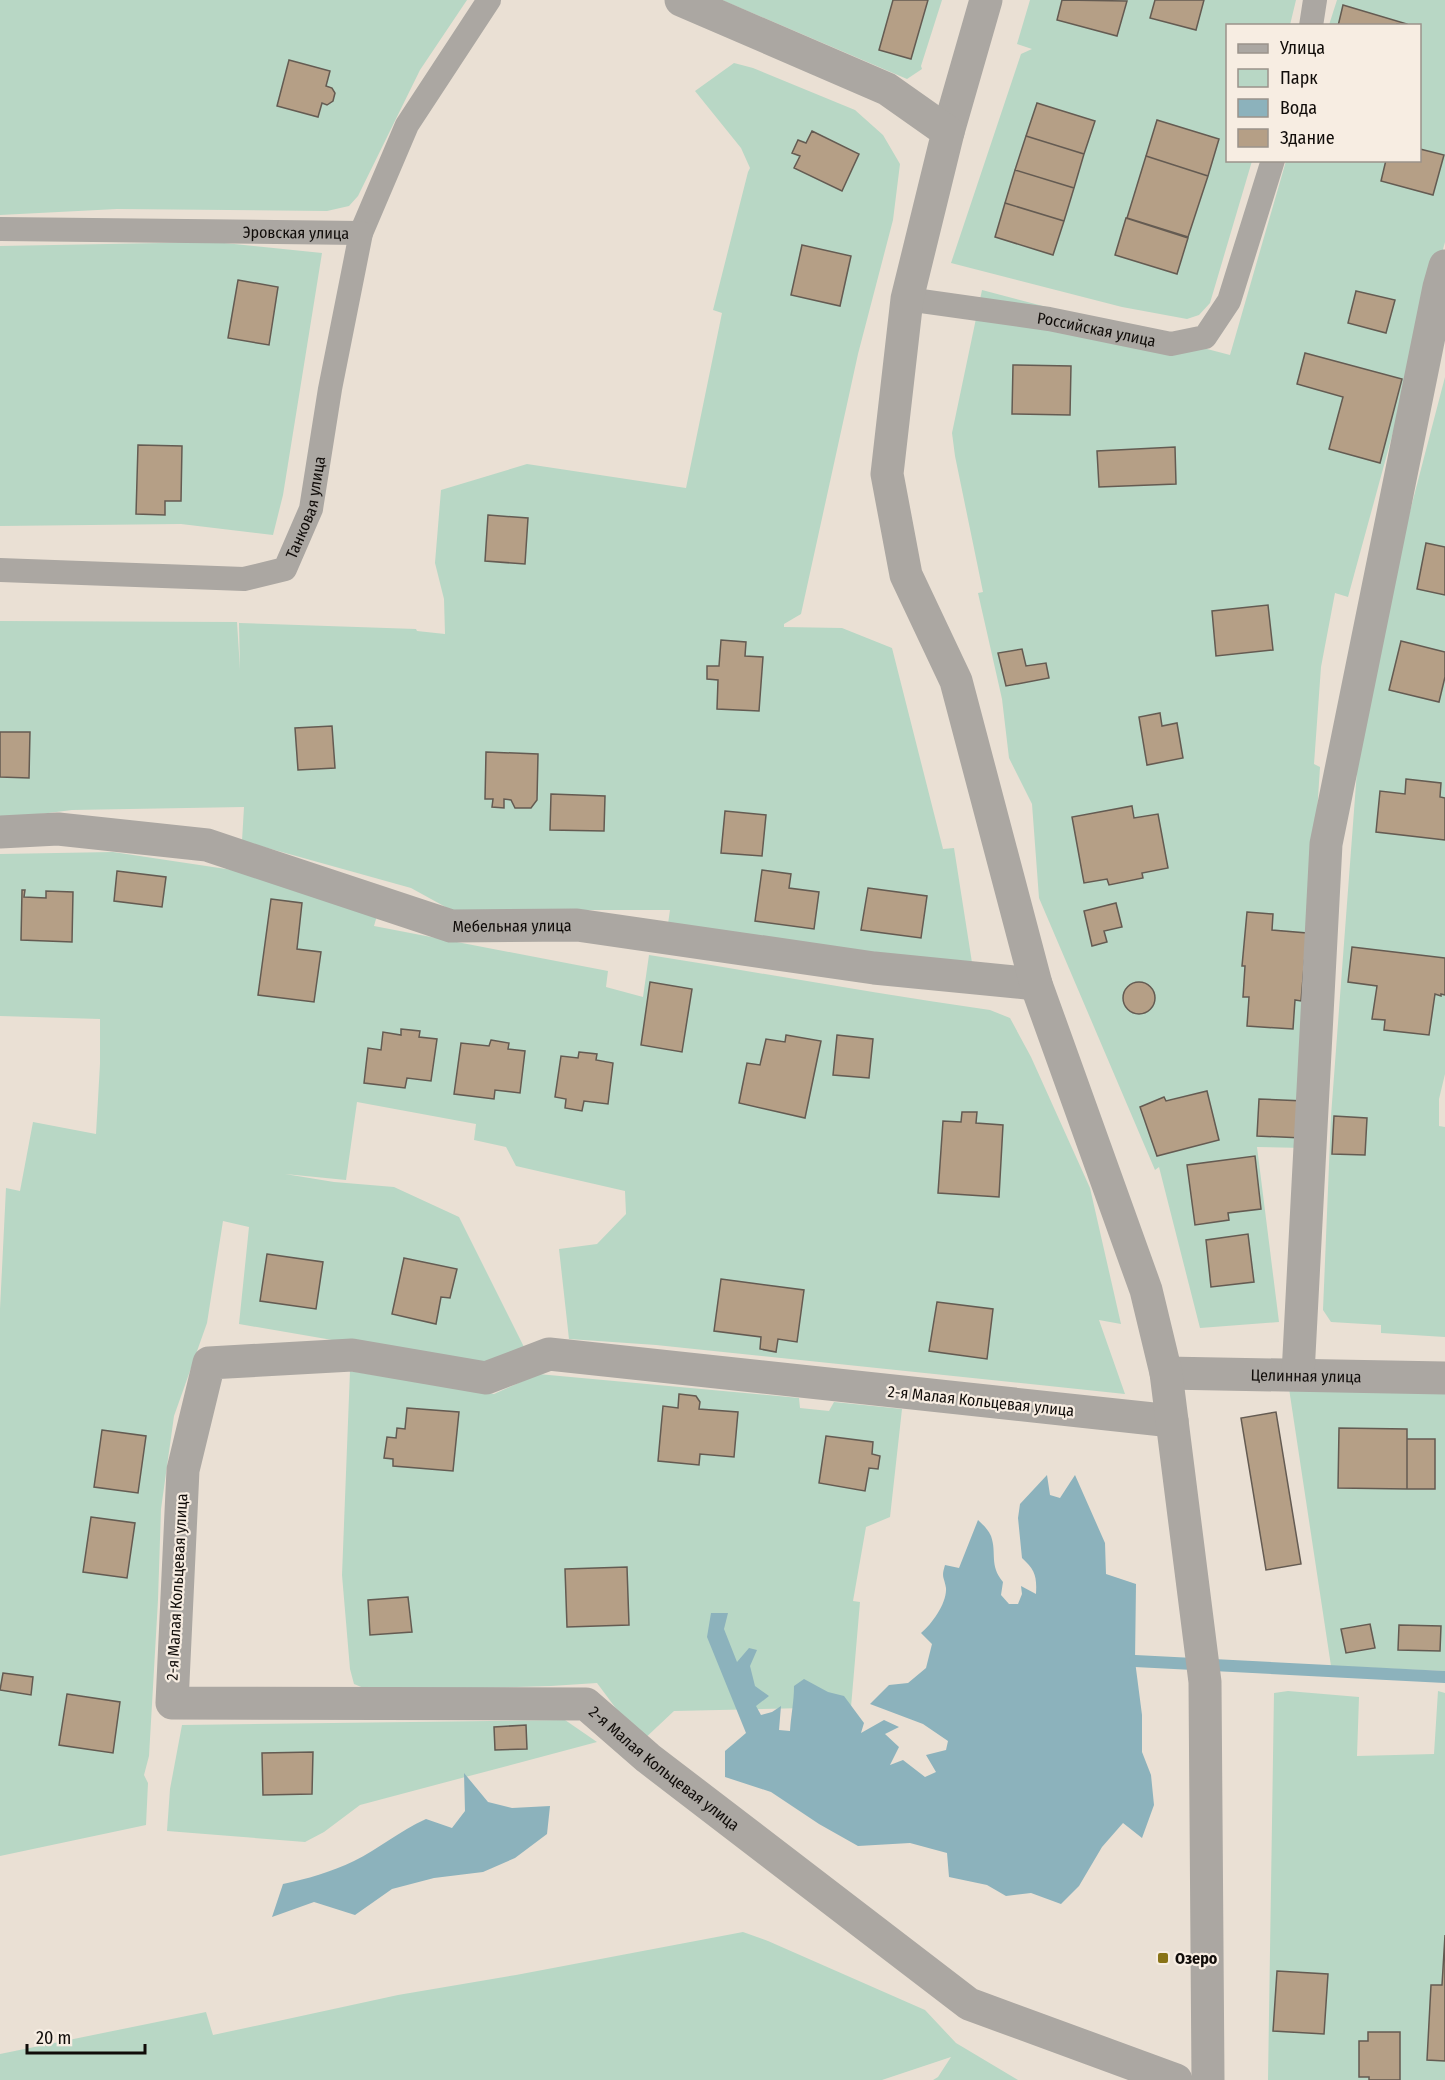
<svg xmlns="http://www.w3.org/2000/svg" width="1445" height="2080" viewBox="0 0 1445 2080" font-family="'Fira Sans Condensed',sans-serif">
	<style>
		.green { fill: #b8d7c5 }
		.water { fill: #8cb2bc }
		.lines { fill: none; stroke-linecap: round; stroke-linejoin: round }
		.stream { stroke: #8cb2bc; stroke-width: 12 }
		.building { fill: #b59f86; stroke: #645b52; stroke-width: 1.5 }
		.service { stroke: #aba7a2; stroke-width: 24 }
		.minor { stroke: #aba7a2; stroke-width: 33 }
		.tertiary { stroke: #aba7a2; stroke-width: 33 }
		.poi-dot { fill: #897316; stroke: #f7ede2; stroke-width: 2 }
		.labels { text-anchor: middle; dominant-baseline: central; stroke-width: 4.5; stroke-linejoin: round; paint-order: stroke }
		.street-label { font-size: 16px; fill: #100c09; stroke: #f7ede2 }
		.poi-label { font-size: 16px; font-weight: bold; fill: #100c09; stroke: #f7ede2; text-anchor: start }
	</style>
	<rect width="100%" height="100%" fill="#eae0d4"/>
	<path class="green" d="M0 0H467L420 70 358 196 349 206 327 211 117 209 0 215Z
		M722 0H942L921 66 922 69 907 79Z
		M1030 0H1296L1290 25 1228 26V160L1252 161 1210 303 1199 315 1187 319 1122 307 951 263 1021 54 1032 49 1017 44Z
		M1337 0H1445V242L1348 597 1335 593 1321 667 1314 764 1320 767 1311 907 1305 1148 1257 1147 1279 1322 1200 1328 1159 1167 1155 1170 1039 898 1032 804 1009 758 1002 699 978 593 983 592 955 456 952 433 982 290 1230 355 1286 161 1420 160V26L1329 25Z
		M734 63 753 68 855 110 883 135 900 164 893 220 858 354 801 614 784 624V627L842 628 892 648 943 849 954 848 973 969 668 924 670 910H451L411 888 242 841 244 807 72 810 0 819V621L237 622 240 670 239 623 416 629 417 631 445 634 444 599 435 563 441 490 527 464 686 488 722 313 713 310 748 172 750 168 741 148 695 91Z
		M215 242 322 253 283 495 273 535 181 524 0 526V246Z
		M1445 377V1074L1439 1099V1126L1445 1127V1337L1381 1333V1325L1331 1322 1323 1310 1331 1116 1360 731 1384 611Z
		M113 852 246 872 380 905 374 926 608 971 606 987 643 997 649 955C763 973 876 994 990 1010L1010 1018 1031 1057 1090 1188 1121 1324 1099 1320 1125 1394 656 1345 569 1339 559 1249 597 1244 626 1214 625 1191 516 1166 506 1147 474 1140 476 1124 357 1102 346 1180 285 1174 334 1182 394 1187 459 1217 525 1349 477 1365 239 1324 249 1227 223 1221 207 1323 174 1416 161 1509 158 1600 149 1756 144 1775 148 1783 146 1825 0 1856V1309L6 1188 20 1191 33 1122 96 1134 100 1064V1019L0 1016V854Z
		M350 1371 494 1394 538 1374 799 1398 800 1408 829 1411 834 1402 902 1409 890 1517 866 1527 853 1601 860 1602 851 1707 674 1711 641 1742 597 1683 551 1686 371 1691 354 1684 350 1669 342 1575Z
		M1288 1382 1445 1384V1671L1331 1666Z
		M1288 1691 1359 1697 1357 1756 1434 1754 1438 1691 1445 1693V2080H1268L1274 1693Z
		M565 1720 597 1742 360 1805 324 1832 305 1842 167 1831 170 1789 182 1725Z
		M743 1932 768 1941 925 2010 956 2043 1018 2080H933L938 2077 951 2057 882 2080H0V2054L206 2012 213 2035 398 1995 516 1975Z"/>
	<path class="water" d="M1047 1475 1050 1495 1060 1498 1075 1475 1105 1543 1106 1574 1136 1584 1135 1661 1142 1715V1752L1151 1775 1154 1805 1142 1838 1123 1823 1102 1847 1079 1886 1061 1904 1031 1893 1006 1896 987 1885 949 1877 947 1853 910 1843 858 1846 819 1824 771 1792 725 1777V1751L746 1733 707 1637 711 1613H728L724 1629 737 1662 749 1648 757 1650 750 1666 755 1686 769 1696 756 1706 761 1715 772 1712 781 1706 779 1730 790 1731C791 1715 794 1702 794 1686L804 1679 828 1692 844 1696 864 1723 861 1733 884 1720 899 1727 885 1734 899 1747 890 1765 903 1760 925 1777 936 1772 926 1755 946 1750 948 1741 923 1724 870 1704 889 1685 908 1683 926 1668 932 1644 921 1633C932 1624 947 1603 946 1588 944 1576 941 1578 945 1565L959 1568 978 1520C983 1525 988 1529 991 1536 997 1553 989 1565 1003 1582L1001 1595 1009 1604H1018L1022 1594 1021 1586 1036 1594C1037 1576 1035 1570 1022 1558L1018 1518 1020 1504Z
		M464 1773 488 1802 512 1808 550 1806 547 1834 515 1858 483 1872 434 1878 392 1889 355 1915 314 1902 272 1917 283 1884C307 1879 331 1872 354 1861 379 1849 399 1831 426 1819L452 1828 465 1811Z"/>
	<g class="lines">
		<path class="stream" d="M1135 1661 1445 1677"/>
	</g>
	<path class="building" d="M893 0H928L911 59 879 50Z
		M1062 0 1127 1 1117 36 1057 20Z
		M1155 0H1204L1196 30 1150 18Z
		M1343 5 1407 24V26L1397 24 1396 26H1338Z
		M289 60 330 71 326 86 332 88 335 93 333 101 327 105 322 103 318 117 277 106Z
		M1037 103 1095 121 1084 154 1026 136Z
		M1157 120 1219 139 1208 176 1146 156Z
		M812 131 859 154 842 191 794 168 800 156 792 153 798 140 806 143Z
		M1026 136 1084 154 1074 188 1015 170Z
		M1420 149 1444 155 1433 195 1381 181 1386 160H1420Z
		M1146 156 1208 176 1188 237 1127 218Z
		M1015 170 1074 188 1064 221 1005 203Z
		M1005 203 1064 221 1053 255 995 237Z
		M1126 218 1188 238 1177 274 1115 255Z
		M802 245 851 256 840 306 791 295Z
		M238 280 278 287 269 345 228 338Z
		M1356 291 1395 300 1386 333 1348 323Z
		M1305 353 1402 379 1380 463 1329 449 1343 397 1297 384Z
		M1013 365 1071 366 1070 415 1012 414Z
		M138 445 182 446 181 501H165V515L136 514Z
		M1175 447 1176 484 1099 487 1097 451Z
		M488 515 528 518 525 564 485 561Z
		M1426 543 1445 547V595L1417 589Z
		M1268 605 1273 650 1216 656 1212 611Z
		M721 640 746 642 745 656 763 657 759 711 717 709 718 680 707 679V666H719Z
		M1401 641 1445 652V677L1439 702 1389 690Z
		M1022 649 1026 666 1046 663 1049 678 1006 686 998 653Z
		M1160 713 1162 726 1177 723 1183 758 1147 765 1139 717Z
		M332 726 335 768 298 770 295 728Z
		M0 732H30L29 778 0 777Z
		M486 752 538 754 537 800 531 808H515L511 800 504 799V808L492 807 493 799H485Z
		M1406 779 1441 783 1440 797 1445 798V840L1376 832 1380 791 1405 794Z
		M551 794 605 796 604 831 550 830Z
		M1132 806 1134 818 1158 814 1168 868 1142 873 1143 878 1109 885 1107 879 1084 883 1072 817Z
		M725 811 766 815 762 856 721 853Z
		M762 870 791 874 789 888 819 892 814 929 755 921Z
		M117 871 166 877 162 907 114 901Z
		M868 888 927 896 921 938 861 930Z
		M22 890H25L24 897 46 898V891L73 892 72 942 21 940Z
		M271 899 302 903 297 949 321 952 314 1002 258 995Z
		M1116 903 1122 927 1104 931 1107 942 1092 946 1084 911Z
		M1247 912 1273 914 1272 930 1307 933 1301 1001 1295 1000 1293 1029 1247 1026 1249 997H1243L1245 966H1242Z
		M1352 947 1445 958V995L1441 994V996L1435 994 1429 1035 1384 1030 1385 1020 1372 1019 1377 986 1348 982Z
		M650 982 692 989 682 1052 641 1045Z
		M1123 998a16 16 0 1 1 32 0a16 16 0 1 1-32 0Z
		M401 1029 420 1031 419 1037 437 1039 431 1081 407 1078 405 1088 364 1083 368 1048 381 1050 383 1032 401 1035Z
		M786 1035 821 1041 805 1118 739 1103 747 1063 760 1065 766 1039 785 1042Z
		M837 1035 873 1039 869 1078 833 1075Z
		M491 1040 509 1043 508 1049 525 1051 520 1093 495 1090 494 1099 454 1094 461 1043 489 1046Z
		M579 1052 597 1054 596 1060 613 1063 608 1104 584 1101 582 1111 565 1108 566 1099 555 1097 561 1056 578 1058Z
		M1207 1091 1219 1140 1157 1156 1140 1107 1164 1097 1166 1101Z
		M1259 1099 1304 1101 1302 1138 1257 1136Z
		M962 1112H977L976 1123 1003 1125 999 1197 938 1193 943 1121 961 1122Z
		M1334 1116 1367 1118 1365 1155 1332 1154Z
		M1255 1156 1261 1209 1228 1213 1229 1220 1195 1225 1187 1165Z
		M1248 1234 1254 1282 1211 1287 1206 1240Z
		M267 1254 323 1262 316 1309 260 1301Z
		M404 1258 457 1269 450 1298 441 1297 436 1324 392 1314Z
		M721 1279 804 1290 797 1342 778 1339 776 1352 760 1349 761 1337 714 1331Z
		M937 1302 993 1309 987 1359 929 1351Z
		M679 1394 696 1396 700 1402 699 1409 738 1412 734 1457 700 1454 699 1465 658 1461 663 1406 678 1408Z
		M407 1408 459 1412 453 1471 393 1466V1459L384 1458 387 1437 396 1438 397 1428 405 1429Z
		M1276 1412 1301 1564 1266 1570 1241 1418Z
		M1339 1428 1407 1429V1489L1338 1488Z
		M102 1430 146 1436 138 1493 94 1487Z
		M826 1436 873 1442 872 1454 880 1456 878 1469 869 1468 865 1491 819 1483Z
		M1407 1439H1435V1489H1407Z
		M91 1517 135 1523 127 1578 83 1572Z
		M627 1567 629 1625 567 1627 565 1569Z
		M408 1597 412 1632 370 1635 368 1600Z
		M1370 1624 1375 1648 1346 1653 1341 1629Z
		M1399 1625 1441 1626 1440 1651 1398 1650Z
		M3 1673 33 1677 31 1695 0 1690Z
		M67 1694 120 1702 113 1753 59 1745Z
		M526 1725 527 1749 495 1750 494 1727Z
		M313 1752 312 1794 263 1795 262 1753Z
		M1445 1935V2061L1427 2060 1431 1985H1442Z
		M1277 1971 1328 1974 1324 2034 1273 2031Z
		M1368 2032H1400V2080H1369V2077H1359V2041H1368Z"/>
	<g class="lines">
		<g class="service">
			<path d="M1311 26 1315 0"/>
			<path id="s1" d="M0 229 361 233 407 125 489 0"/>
			<path id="s2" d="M907 299 1049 319 1171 344 1205 337 1229 301 1273 160"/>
			<path id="s3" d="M0 570 244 579 285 569 311 509 330 389 361 233"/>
		</g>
		<g class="minor">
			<path d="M948 132 986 0"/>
			<path id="s4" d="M0 832 58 829 207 845 451 926 577 925 874 968 1036 984"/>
			<path id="s5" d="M1166 1373 1445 1378"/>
			<path d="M1298 1374 1326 844 1439 287 1445 266"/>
			<path id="s6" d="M1172 1421 549 1354 486 1378 352 1355 209 1363 183 1470 172 1703 586 1704 648 1758 969 2004 1176 2080"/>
		</g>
		<path class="tertiary" d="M681 0 887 89 948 132 907 299 887 474 906 575 956 681 1036 984 1146 1290 1166 1373 1205 1682 1208 2080"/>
	</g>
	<rect class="poi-dot" x="1157" y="1952" width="12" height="12" rx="3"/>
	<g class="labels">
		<g class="street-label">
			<text stroke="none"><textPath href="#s1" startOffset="296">Эровская улица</textPath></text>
			<text stroke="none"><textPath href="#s2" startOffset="192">Российская улица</textPath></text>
			<text stroke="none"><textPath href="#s3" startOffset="352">Танковая улица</textPath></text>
			<text stroke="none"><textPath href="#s4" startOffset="526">Мебельная улица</textPath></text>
			<text stroke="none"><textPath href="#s5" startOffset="140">Целинная улица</textPath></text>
			<text transform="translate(981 1401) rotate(6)">2-я Малая Кольцевая улица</text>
			<text transform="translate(177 1587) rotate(-87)">2-я Малая Кольцевая улица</text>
			<text stroke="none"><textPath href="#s6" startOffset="1832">2-я Малая Кольцевая улица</textPath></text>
		</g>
		<g class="poi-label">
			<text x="1175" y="1958">Озеро</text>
		</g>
	</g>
	<rect x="1226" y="24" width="195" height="138" fill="#f7ede2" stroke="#9b938b" stroke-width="1.5"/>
	<rect x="1238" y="44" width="30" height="9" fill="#aba7a2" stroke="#9b938b" stroke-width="1.5"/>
	<text x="1280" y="54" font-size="18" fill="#100c09">Улица</text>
	<rect x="1238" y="69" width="30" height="18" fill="#b8d7c5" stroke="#9b938b" stroke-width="1.5"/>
	<text x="1280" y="84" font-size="18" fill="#100c09">Парк</text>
	<rect x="1238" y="99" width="30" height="18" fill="#8cb2bc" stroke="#9b938b" stroke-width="1.5"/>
	<text x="1280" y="114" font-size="18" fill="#100c09">Вода</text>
	<rect x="1238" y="129" width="30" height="18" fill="#b59f86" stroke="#9b938b" stroke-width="1.5"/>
	<text x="1280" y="144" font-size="18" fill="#100c09">Здание</text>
	<path d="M27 2044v9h118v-9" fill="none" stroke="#100c09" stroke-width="3"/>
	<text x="36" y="2044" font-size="18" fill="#100c09" stroke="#f7ede2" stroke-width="4.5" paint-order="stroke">20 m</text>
</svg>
